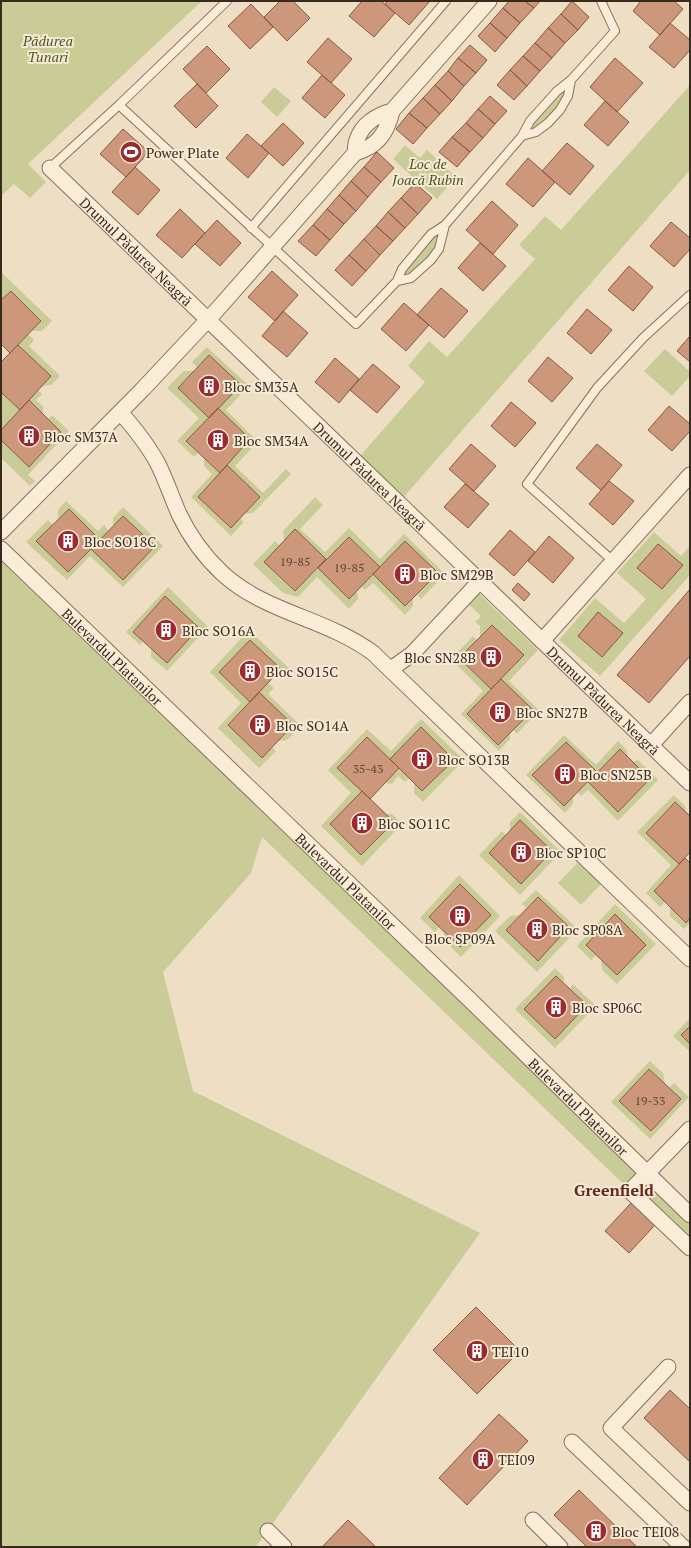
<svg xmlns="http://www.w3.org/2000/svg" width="691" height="1548" viewBox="0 0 691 1548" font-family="'PT Serif',serif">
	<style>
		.green { fill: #cacc98 }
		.building { fill: #cc977a; stroke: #885840 }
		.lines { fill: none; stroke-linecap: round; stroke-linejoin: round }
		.lane-casing { stroke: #89705a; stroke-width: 10 }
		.street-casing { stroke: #89705a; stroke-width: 17 }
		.lane { stroke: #f9edd8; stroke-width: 8 }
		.street { stroke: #f9edd8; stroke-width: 15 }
		.labels { text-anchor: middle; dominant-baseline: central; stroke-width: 4; stroke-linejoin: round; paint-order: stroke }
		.number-label { font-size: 12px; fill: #5e4535 }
		.park-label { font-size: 14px; font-style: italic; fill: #4c5525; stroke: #f6ead4 }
		.poi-label { font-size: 14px; fill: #392a1e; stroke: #f6ead4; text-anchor: start }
		.street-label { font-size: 14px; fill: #392a1e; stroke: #f6ead4 }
		.quarter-label { font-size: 16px; font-weight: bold; fill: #66281e; stroke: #f6ead4 }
	</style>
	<rect width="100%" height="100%" fill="#eedfc4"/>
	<path class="green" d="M1 1H202L28 164 46 182 30 198 14 184 1 196Z
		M571 80 568 96 548 123 522 136Z
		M690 85V170L402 499 359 457 425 382 408 366 429 341 447 357 535 259 519 245 545 216 561 230Z
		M274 87 291 101 277 117 261 102Z
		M405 145 420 158 427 150 456 177 437 199 393 159Z
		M445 225 442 238 422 270 397 281 402 269Z
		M1 272 52 321 42 331H32L41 321 11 291 1 300Z
		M28 334 34 340 29 346 60 376 51 385 42 386 51 376 18 345Z
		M207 347 249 386 226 410 258 442 235 466 263 493 286 469 291 474 253 513 244 514 260 497 227 465 250 439 218 408 209 355 197 367 192 362Z
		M665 349 690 372V376L672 396 644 371Z
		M184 371H194L178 388 209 418 186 441 198 453 194 457 177 441 199 418 167 388Z
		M38 390 42 394 36 400 43 406V414L29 400Z
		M1 392 20 410 1 430Z
		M52 415 69 431 28 475 35 481 30 486 1 458V440L29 467 61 432 48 419Z
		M204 458 220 473 199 497 230 528 240 518 244 522 231 536 191 497 212 474 204 466Z
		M315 497 323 505 300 529 325 552 349 528 380 559 404 534 445 574 421 599 417 595 438 573 406 542 380 567 349 537 326 559 295 530 284 541 283 531Z
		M66 501 98 531 104 525 109 531 100 540 69 509 58 519V510Z
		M123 507 163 546 123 587 90 556 67 580 26 542 48 520 53 525 36 541 68 572 91 549 123 579 155 546 123 516 113 526V518Z
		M654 532 681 556 690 546V575L600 676 559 640 595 598 624 623 646 599 617 573Z
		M275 541 280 546 264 562 294 591 318 568 357 590 358 599 349 609 317 577 298 597 283 593 253 564Z
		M1 549 690 1215V1248L262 837 251 873 163 972 193 1091 480 1233 256 1547H1Z
		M373 574 405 606 413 598V606L405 615 373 583 365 590 361 586Z
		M168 587 208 627 167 671 151 657V648L167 663 199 628 165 596 133 631 143 641 140 645 126 632Z
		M473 588 538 650 509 681 539 710 517 734 513 730 532 710 500 679 524 655 493 625 480 637V626L475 622 481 616 463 599Z
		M249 630 291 670 282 679H272L281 669 250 640 219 672 250 702 228 725 261 758 272 747 276 751 259 768 218 728 241 703 210 672Z
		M473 636 477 640 459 659 491 689 467 714 498 745 510 733V739L499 751 461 714 483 691 451 659Z
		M268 683 274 688 268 694 301 726 287 740 278 741 293 725 259 692Z
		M421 719 464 760 423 802 414 793V783L423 791 453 759 421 727 390 759 366 737 337 768 362 791 330 825 361 855 394 822 386 814H392L402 824 362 866 321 826 351 793 328 770 367 729 391 751Z
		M564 735 596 765 618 741 627 750 628 756 620 749 597 772 565 742 532 775 564 806 573 796V804L565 813 526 775Z
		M637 759 658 780 618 821 588 790 581 796 577 792 588 782 618 812 650 780 634 762Z
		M399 768 409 778 405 782 398 776 392 784 384 783Z
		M674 795 685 806 687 814 674 802 646 833 679 864 654 891 665 902 660 907 646 893 671 865 637 832Z
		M520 812 561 852 520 895 479 855 502 831 506 835 489 853 521 884 552 851 520 821 510 831V822Z
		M584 856 606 879 581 905 558 883Z
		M459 875 500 916 461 957 445 941 444 932 460 947 491 915 460 884 429 917 439 927 435 932 420 918Z
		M536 890 578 929 537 972 495 931 510 916 520 915 506 930 538 961 569 927 538 897 526 908 522 904Z
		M615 904 656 944 617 984 602 970 601 959 615 914 586 945 596 955 591 960 577 946Z
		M670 907 685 923 690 918V923L684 929 670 916Z
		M555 968 564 977V982L556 976 524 1009 555 1039 587 1005 570 988 573 984 596 1006 555 1048 515 1009Z
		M690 1018V1026L681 1035 690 1044 689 1051 673 1036Z
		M650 1061 663 1073 665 1084 648 1069 619 1101 651 1130 681 1099 669 1088 674 1083 689 1097 650 1139 611 1102Z"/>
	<path class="building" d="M280 1H293L310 18 287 41 264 17Z
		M362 1H381L395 13 374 37 349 16Z
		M388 1H430L409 25 385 4Z
		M509 1H525L534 8 520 23 503 8Z
		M525 1H540L534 8Z
		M572 1 589 17 578 30 561 14Z
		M641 1H674L683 9 660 35 633 11Z
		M251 4 273 27 250 49 228 26Z
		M503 8 520 23 507 38 490 23Z
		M561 14 578 30 565 43 548 28Z
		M490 23 507 38 495 52 478 36Z
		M670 23 690 40V50L674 68 649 47Z
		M548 28 565 43 552 58 535 43Z
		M328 38 352 59 331 83 307 62Z
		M535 43 552 58 540 71 523 56Z
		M470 45 487 60 476 73 458 58Z
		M207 46 230 69 206 93 183 69Z
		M523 56 540 71 527 86 510 70Z
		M458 58 476 73 464 86 448 71Z
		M615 58 643 83 617 112 590 87Z
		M510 70 527 86 514 100 497 85Z
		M448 71 464 86 452 101 435 85Z
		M322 75 345 95 325 118 302 98Z
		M197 84 218 106 196 128 174 106Z
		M435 85 452 101 440 114 423 98Z
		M490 96 507 111 495 124 478 109Z
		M423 98 440 114 427 128 409 113Z
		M605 101 629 122 608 146 584 125Z
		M478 109 495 124 483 138 466 123Z
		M409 113 427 128 413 144 396 129Z
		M283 123 304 143 283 166 261 146Z
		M466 123 483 138 470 152 452 137Z
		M123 129 149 152 126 177 100 154Z
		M247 134 269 153 248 178 226 158Z
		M452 137 470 152 457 167 439 152Z
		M567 143 594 166 570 195 542 171Z
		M377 152 394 168 381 182 364 167Z
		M528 158 555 182 533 207 506 184Z
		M135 167 160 190 138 215 112 192Z
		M364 167 381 182 368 197 351 181Z
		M351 181 368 197 356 211 339 195Z
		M415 183 432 198 418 214 401 198Z
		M339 195 356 211 344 224 327 209Z
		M401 198 418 214 405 228 388 212Z
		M492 201 518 225 493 254 466 230Z
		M180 209 205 233 182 258 156 235Z
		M327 209 344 224 330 240 313 225Z
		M388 212 405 228 393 241 376 226Z
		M217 220 241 243 220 266 195 244Z
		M671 222 690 238V249L674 267 650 246Z
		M313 225 330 240 316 256 298 241Z
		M376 226 393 241 380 255 364 239Z
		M364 239 380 255 366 271 349 255Z
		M480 243 506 266 483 291 458 268Z
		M349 255 366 271 352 286 335 270Z
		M629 266 653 287 633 311 608 290Z
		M272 271 298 295 275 321 248 297Z
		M441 288 468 311 444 338 417 315Z
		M11 291 41 321 10 353 1 344V300Z
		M404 303 429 325 406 351 381 329Z
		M587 309 612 330 591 354 567 333Z
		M283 311 308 333 287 357 262 336Z
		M690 336V362L677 351Z
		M18 345 51 376 20 410 1 392V362Z
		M209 355 241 385 209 418 178 388Z
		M548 357 573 378 552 402 528 381Z
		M335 358 359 379 339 403 315 382Z
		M373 364 400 387 377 413 350 390Z
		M29 400 61 432 29 467 1 440V430Z
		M511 402 536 423 515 447 491 426Z
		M669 406 690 424V431L672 451 648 430Z
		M218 408 250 439 220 473 186 441Z
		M471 444 496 466 474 491 449 469Z
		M597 444 622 465 601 490 576 468Z
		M227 465 260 497 231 528 198 497Z
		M609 481 634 501 613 525 589 504Z
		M465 484 489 504 468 528 444 507Z
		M69 509 100 540 68 572 36 541Z
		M123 516 155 546 123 580 91 549Z
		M295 529 326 559 295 591 264 562Z
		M510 530 535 552 514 576 489 554Z
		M549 536 574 558 553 583 528 561Z
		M349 537 380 567 349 599 318 568Z
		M405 541 438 573 405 606 373 574Z
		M658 544 683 565 662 589 637 568Z
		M518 583 530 594 524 601 512 590Z
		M690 589V656L649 703 617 675Z
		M165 596 199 628 167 663 133 632Z
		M598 612 623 633 602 657 578 636Z
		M492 625 524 655 491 689 459 658Z
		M250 640 281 669 250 702 219 672Z
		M501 679 533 710 498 745 467 714Z
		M259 692 293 725 262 758 228 725Z
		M421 727 454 760 422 791 390 759Z
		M367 737 399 768 370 799 337 768Z
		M566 742 597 772 564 806 532 775Z
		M620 749 650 779 618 812 588 782Z
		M362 791 394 822 361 855 330 824Z
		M675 802 690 816V852L679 864 646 833Z
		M520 820 552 851 521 884 489 853Z
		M685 858 690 863V918L686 923 654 891Z
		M460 884 491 915 460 947 429 917Z
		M538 897 569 927 538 961 506 930Z
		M615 914 646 945 617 975 586 945Z
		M556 976 587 1005 555 1039 524 1009Z
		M690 1026V1044L681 1035Z
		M649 1069 681 1099 651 1131 619 1101Z
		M631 1203 655 1225 629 1253 605 1231Z
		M476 1307 520 1351 477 1394 433 1350Z
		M670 1390 690 1409V1462L644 1418Z
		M499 1414 528 1441 467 1505 439 1478Z
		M579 1490 637 1547H587L554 1515Z
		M348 1520 376 1547H322Z"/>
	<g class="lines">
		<g class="lane-casing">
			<path id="lane" d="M571 80 568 96 560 110 548 123 536 132 522 136 530 121 557 91 571 80 615 31 601 1
				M119 105 356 324 397 281 402 269 431 234 445 225 439 249 431 260 411 278 397 281
				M50 168 119 105 227 1
				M445 225 522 136
				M251 228 446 1
				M613 561 527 484 597 388 643 338 690 295"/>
		</g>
		<g class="street-casing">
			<g id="street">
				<path d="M392 111C377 115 362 124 357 140 355 144 356 149 355 153 377 147 387 133 392 111L489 1"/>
				<path id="s1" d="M50 168 690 783"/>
				<path d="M121 413C135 429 148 445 158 464 166 480 172 498 179 514 189 535 205 557 222 573 265 613 326 618 373 653L690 959"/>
				<path d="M1 532 142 390 216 311 355 153"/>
				<path id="s2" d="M1 549 469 999 690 1215"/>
				<path d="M542 641 690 475"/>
				<path d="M391 669 412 654 480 581"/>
				<path d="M651 745 690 702"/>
				<path d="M690 1129 630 1191 690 1248"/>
				<path d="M668 1367 611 1428 690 1503"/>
				<path d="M572 1442 683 1547"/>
				<path d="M533 1520 560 1547"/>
				<path d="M268 1531 284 1547"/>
			</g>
		</g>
		<use href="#lane" class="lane"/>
		<use href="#street" class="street"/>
	</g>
	<defs>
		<g id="stadium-disc" transform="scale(1.15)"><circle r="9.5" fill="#982a32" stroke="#f6ead4"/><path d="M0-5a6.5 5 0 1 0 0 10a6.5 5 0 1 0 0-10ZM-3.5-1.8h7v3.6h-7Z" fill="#fff"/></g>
		<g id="building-disc" transform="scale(1.15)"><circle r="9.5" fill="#982a32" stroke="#f6ead4"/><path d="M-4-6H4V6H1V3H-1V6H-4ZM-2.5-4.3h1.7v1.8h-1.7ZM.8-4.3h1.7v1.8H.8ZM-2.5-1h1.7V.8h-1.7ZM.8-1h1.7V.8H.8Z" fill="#fff"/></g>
	</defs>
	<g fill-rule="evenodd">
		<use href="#stadium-disc" x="131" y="152"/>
		<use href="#building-disc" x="209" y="386"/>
		<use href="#building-disc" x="29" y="436"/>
		<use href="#building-disc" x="218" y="440"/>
		<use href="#building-disc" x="68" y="541"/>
		<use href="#building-disc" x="405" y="574"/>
		<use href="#building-disc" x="166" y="630"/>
		<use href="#building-disc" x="491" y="657"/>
		<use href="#building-disc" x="250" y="671"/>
		<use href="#building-disc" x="500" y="712"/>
		<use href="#building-disc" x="260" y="725"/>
		<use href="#building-disc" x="422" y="759"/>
		<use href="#building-disc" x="565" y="774"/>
		<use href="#building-disc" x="362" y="823"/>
		<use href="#building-disc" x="521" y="852"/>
		<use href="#building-disc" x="460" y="916"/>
		<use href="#building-disc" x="537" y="929"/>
		<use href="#building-disc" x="556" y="1007"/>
		<use href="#building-disc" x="477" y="1351"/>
		<use href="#building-disc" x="483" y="1459"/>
		<use href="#building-disc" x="596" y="1531"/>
	</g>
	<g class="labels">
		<g class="number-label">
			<text x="295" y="561">19-85</text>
			<text x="349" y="567">19-85</text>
			<text x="368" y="768">35-43</text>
			<text x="650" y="1100">19-33</text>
		</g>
		<g class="park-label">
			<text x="48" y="40">Pădurea<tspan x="48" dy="16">Tunari</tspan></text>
			<text x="428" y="163">Loc de<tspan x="428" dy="16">Joacă Rubin</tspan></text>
		</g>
		<g class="poi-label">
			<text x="146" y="152">Power Plate</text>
			<text x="224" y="386">Bloc SM35A</text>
			<text x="44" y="436">Bloc SM37A</text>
			<text x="234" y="440">Bloc SM34A</text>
			<text x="84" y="541">Bloc SO18C</text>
			<text x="420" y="574">Bloc SM29B</text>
			<text x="182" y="630">Bloc SO16A</text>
			<text x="476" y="657" text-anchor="end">Bloc SN28B</text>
			<text x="266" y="671">Bloc SO15C</text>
			<text x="516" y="712">Bloc SN27B</text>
			<text x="276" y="725">Bloc SO14A</text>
			<text x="438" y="759">Bloc SO13B</text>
			<text x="580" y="774">Bloc SN25B</text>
			<text x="378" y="823">Bloc SO11C</text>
			<text x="536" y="852">Bloc SP10C</text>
			<text x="552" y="929">Bloc SP08A</text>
			<text x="460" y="938" text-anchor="middle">Bloc SP09A</text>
			<text x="572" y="1007">Bloc SP06C</text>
			<text x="492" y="1351">TEI10</text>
			<text x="498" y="1459">TEI09</text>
			<text x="612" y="1531">Bloc TEI08</text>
		</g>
		<g class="street-label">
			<text stroke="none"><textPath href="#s1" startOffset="120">Drumul Pădurea Neagră</textPath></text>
			<text stroke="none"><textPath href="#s1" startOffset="444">Drumul Pădurea Neagră</textPath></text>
			<text stroke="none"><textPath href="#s2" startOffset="155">Bulevardul Platanilor</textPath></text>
			<text stroke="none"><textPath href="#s1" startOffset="768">Drumul Pădurea Neagră</textPath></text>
			<text stroke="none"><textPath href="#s2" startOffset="479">Bulevardul Platanilor</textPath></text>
			<text stroke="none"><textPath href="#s2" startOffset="803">Bulevardul Platanilor</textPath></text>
		</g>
		<g class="quarter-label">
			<text x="614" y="1190">Greenfield</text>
		</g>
	</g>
	<rect width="691" height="1548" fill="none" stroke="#392a1e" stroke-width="4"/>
</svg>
